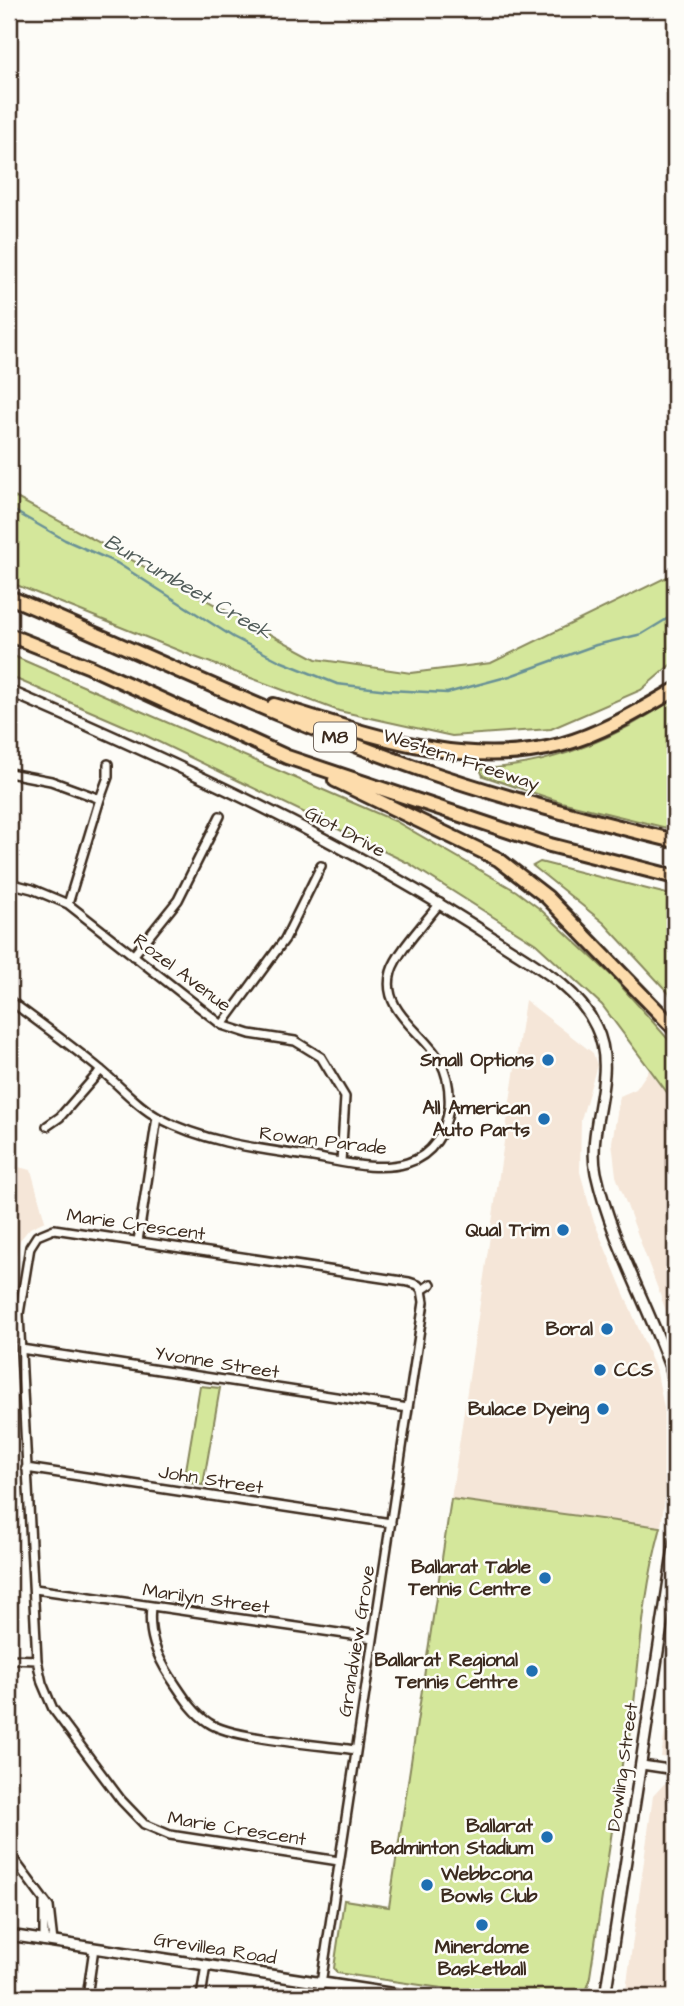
<svg xmlns="http://www.w3.org/2000/svg" width="684" height="2006" viewBox="0 0 684 2006" font-family="'Architects Daughter',sans-serif">
	<style>
		.built { fill: #f5e6d8 }
		.green { fill: #d4e79b; stroke: #88885c; stroke-width: 2 }
		.lines { fill: none; stroke-linecap: round; stroke-linejoin: round }
		.stream { stroke: #699196; stroke-width: 2.5 }
		.minor-casing { stroke: #3b2a1e; stroke-width: 12 }
		.tertiary-casing { stroke: #3b2a1e; stroke-width: 14 }
		.motorway-casing { stroke: #3b2a1e; stroke-width: 18 }
		.minor { stroke: #fdfcf7; stroke-width: 7 }
		.tertiary { stroke: #fdfcf7; stroke-width: 9 }
		.motorway { stroke: #fddcac; stroke-width: 12 }
		.poi-dot { fill: #1f6fb2; stroke: #fdfcf7; stroke-width: 2.5 }
		.labels { text-anchor: middle; dominant-baseline: central; stroke-width: 5; stroke-linejoin: round; paint-order: stroke }
		.shield { fill: #fdfcf7; stroke: #75695f; stroke-width: 2 }
		.shield-label { font-size: 18px; font-weight: bold; fill: #3b2a1e }
		.street-label { font-size: 19px; fill: #3b2a1e; stroke: #fdfcf7 }
		.poi-label { font-size: 19px; font-weight: bold; fill: #3b2a1e; stroke: #fdfcf7; text-anchor: end }
		.water-label { font-size: 21px; font-style: italic; fill: #525d5a; stroke: #fdfcf7 }
	</style>
	<rect width="100%" height="100%" fill="#fdfcf7"/>
	<filter id="ink" filterUnits="userSpaceOnUse"><feTurbulence type="fractalNoise" baseFrequency=".0143" numOctaves="2"/><feDisplacementMap in="SourceGraphic" scale="14" xChannelSelector="R" yChannelSelector="G"/><feConvolveMatrix kernelMatrix="1 2 1 2 8 2 1 2 1" color-interpolation-filters="sRGB"/></filter>
	<g filter="url(#ink)">
		<path class="built" d="M525 1000 593 1053 597 1065 581 1120 580 1172 593 1219 657 1373 670 1438 667 1483 661 1527 451 1499Z
			M649 1070 675 1103V1335L616 1176 612 1142 620 1096 636 1089Z
			M9 1165 31 1170 45 1221 30 1228 20 1240 9 1284Z
			M675 1666V1759L661 1757Z
			M664 1784 675 1786V1997H625L653 1796Z"/>
		<path class="green" d="M9 494 316 659 411 673 491 663 675 573V661L641 690 551 729 452 736 339 711 195 657 9 582Z
			M9 654 395 821 516 891 540 909 613 977 675 1047V1103L602 1005 536 944 408 863 134 730 9 676Z
			M675 698V830L561 802 483 776 480 769C552 766 616 739 675 698Z
			M540 862 675 896V1000L604 923 533 866Z
			M200 1386 220 1388 203 1485 184 1482Z
			M451 1499 661 1527C642 1595 639 1667 630 1738H626L589 1983 584 1997H504L337 1973 334 1968 344 1900 389 1907Z"/>
		<g class="lines">
			<path class="stream" d="M9 508 65 540 117 563 233 637 280 661 337 684 388 690 447 693 510 676 596 645 642 634 675 614"/>
			<g class="minor-casing">
				<path id="minor" d="M9 773 51 781 100 799 68 904
					M100 799 108 777V764
					M9 883 32 889 68 904 222 1025 250 1034 295 1041 321 1057 345 1097 341 1162
					M133 956 178 900 220 816
					M9 1000C40 1023 72 1046 102 1071 120 1086 138 1107 159 1118 206 1143 261 1149 313 1157 343 1162 377 1172 407 1163 433 1155 446 1132 449 1107 450 1091 448 1075 440 1061 424 1032 380 1011 391 972 396 953 428 919 440 903
					M222 1025 285 939 321 866
					M47 1126 60 1117 101 1070
					M138 1241 157 1117
					M422 1290 431 1284
					M21 1349 408 1408
					M26 1468 391 1523
					M35 1589 373 1638
					M151 1607C148 1634 156 1655 171 1678 182 1694 192 1712 209 1723 232 1739 323 1745 356 1750
					M9 1659 37 1660
					M642 1765 675 1770
					M9 1853 49 1907 53 1942
					M339 1861 170 1835 144 1824 121 1800 53 1709 42 1683 37 1660 19 1314 30 1247 37 1236 54 1229 409 1282 418 1285 422 1290
					M44 1941V1902
					M87 1997 94 1948
					M201 1997 206 1965
					M319 1997 424 1302 422 1290"/>
			</g>
			<g class="tertiary-casing">
				<path id="tertiary" d="M9 691C176 763 346 841 498 941 534 965 577 986 596 1027 619 1074 586 1124 596 1173 612 1245 652 1311 675 1381
					M9 1935 415 1997
					M605 1997 675 1541"/>
			</g>
			<g class="motorway-casing">
				<path id="motorway" d="M9 597C146 654 280 720 420 769 503 798 590 820 675 841
					M9 635 90 667 287 757 550 845 675 877
					M274 705C366 733 463 771 560 745 601 734 639 711 675 690
					M335 780 498 859 547 897 675 1029"/>
			</g>
			<use href="#minor" class="minor"/>
			<use href="#tertiary" class="tertiary"/>
			<use href="#motorway" class="motorway"/>
		</g>
	</g>
	<g class="poi-dot">
		<circle cx="548" cy="1060" r="7"/>
		<circle cx="544" cy="1119" r="7"/>
		<circle cx="563" cy="1230" r="7"/>
		<circle cx="607" cy="1329" r="7"/>
		<circle cx="600" cy="1370" r="7"/>
		<circle cx="603" cy="1409" r="7"/>
		<circle cx="545" cy="1578" r="7"/>
		<circle cx="532" cy="1671" r="7"/>
		<circle cx="547" cy="1837" r="7"/>
		<circle cx="427" cy="1885" r="7"/>
		<circle cx="482" cy="1925" r="7"/>
	</g>
	<g class="labels">
		<rect class="shield" x="314" y="722.5" width="42" height="29" rx="5"/>
		<g class="shield-label">
			<text x="335" y="737">M8</text>
		</g>
		<g class="street-label">
			<text transform="translate(461 760) rotate(18)">Western Freeway</text>
			<text transform="translate(345 832) rotate(28)">Giot Drive</text>
			<text transform="translate(182 973) rotate(37)">Rozel Avenue</text>
			<text transform="translate(323 1141) rotate(7)">Rowan Parade</text>
			<text transform="translate(136 1225) rotate(8)">Marie Crescent</text>
			<text transform="translate(217 1363) rotate(9)">Yvonne Street</text>
			<text transform="translate(211 1480) rotate(9)">John Street</text>
			<text transform="translate(206 1599) rotate(8)">Marilyn Street</text>
			<text transform="translate(357 1641) rotate(-81)">Grandview Grove</text>
			<text transform="translate(623 1767) rotate(-82)">Dowling Street</text>
			<text transform="translate(237 1829) rotate(9)">Marie Crescent</text>
			<text transform="translate(215 1949) rotate(9)">Grevillea Road</text>
		</g>
		<g class="poi-label">
			<text x="534" y="1060">Small Options</text>
			<text x="530" y="1108">All American<tspan x="530" dy="22">Auto Parts</tspan></text>
			<text x="549" y="1230">Qual Trim</text>
			<text x="593" y="1329">Boral</text>
			<text x="614" y="1370" text-anchor="start">CCS</text>
			<text x="589" y="1409">Bulace Dyeing</text>
			<text x="531" y="1567">Ballarat Table<tspan x="531" dy="22">Tennis Centre</tspan></text>
			<text x="518" y="1660">Ballarat Regional<tspan x="518" dy="22">Tennis Centre</tspan></text>
			<text x="533" y="1826">Ballarat<tspan x="533" dy="22">Badminton Stadium</tspan></text>
			<text x="441" y="1874" text-anchor="start">Webbcona<tspan x="441" dy="22">Bowls Club</tspan></text>
			<text x="482" y="1947" text-anchor="middle">Minerdome<tspan x="482" dy="22">Basketball</tspan></text>
		</g>
		<g class="water-label">
			<text transform="translate(188 587) rotate(30)">Burrumbeet Creek</text>
		</g>
	</g>
	<rect width="684" height="2006" fill="none" stroke="#fdfcf7" stroke-width="35"/>
	<rect x="18" y="18" width="649" height="1971" fill="none" stroke="#3b2a1e" stroke-width="2.5" filter="url(#ink)"/>
</svg>
